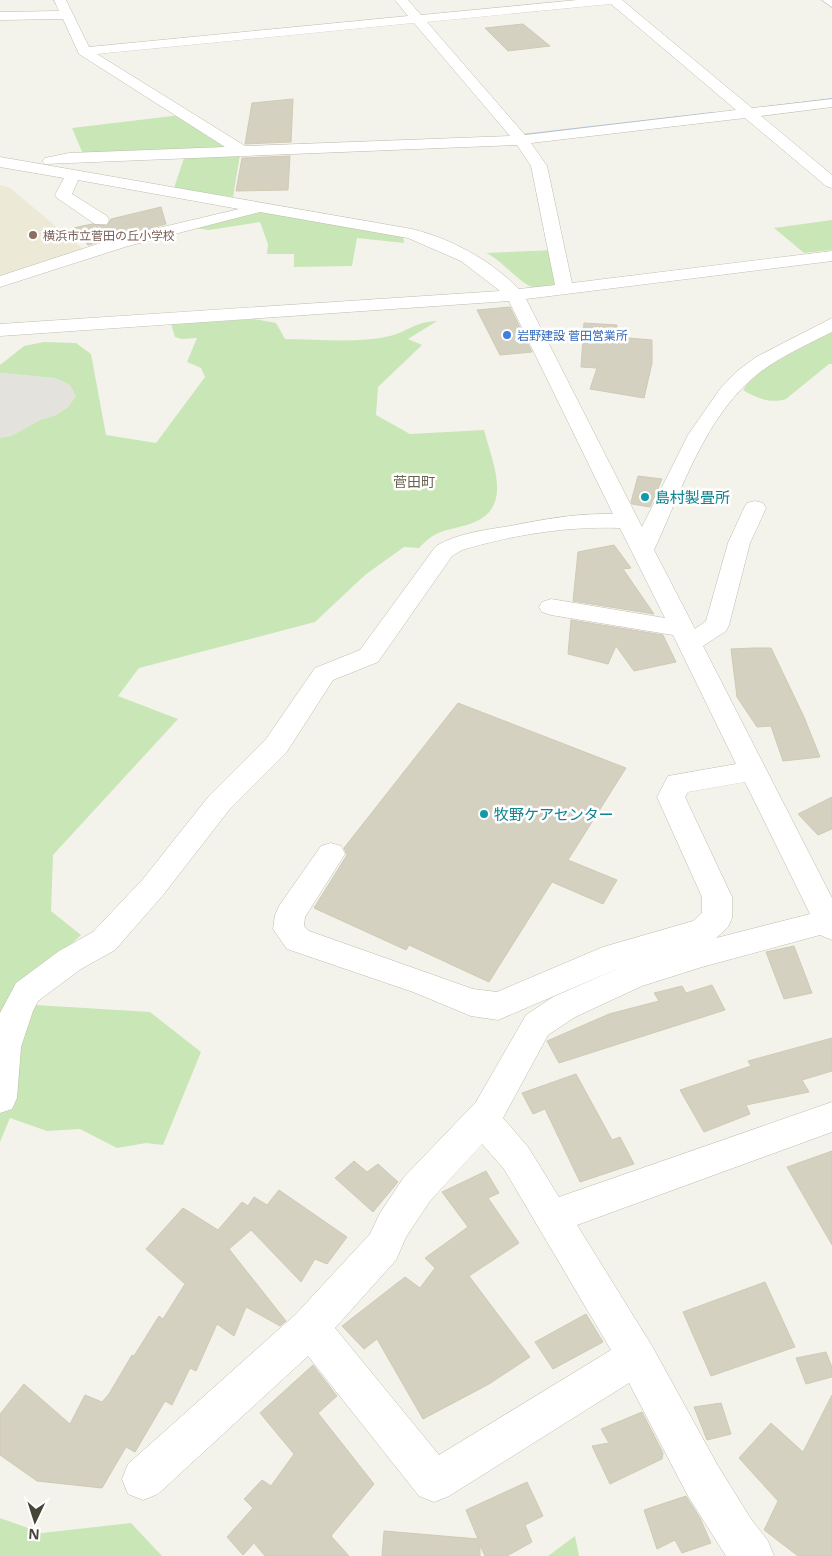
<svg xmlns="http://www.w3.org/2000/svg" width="832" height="1556" viewBox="0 0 832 1556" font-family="'Open Sans','Noto Sans JP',sans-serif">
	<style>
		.industrial { fill: #e4e2dc }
		.education { fill: #ecead6 }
		.green { fill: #c9e6b6 }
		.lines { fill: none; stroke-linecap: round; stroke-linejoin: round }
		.stream { fill: #acc7ed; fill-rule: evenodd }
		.building { fill: #d5d1c1; stroke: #d0cab4 }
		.minor-casing { stroke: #bfbcae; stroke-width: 1 }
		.minor { fill: #fff; fill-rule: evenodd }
		.education-dot { fill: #8d6e63; stroke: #fff; stroke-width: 2 }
		.shop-dot { fill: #3f7fe0; stroke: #fff; stroke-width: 2 }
		.culture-dot { fill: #0f9aa8; stroke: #fff; stroke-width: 2 }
		.labels { text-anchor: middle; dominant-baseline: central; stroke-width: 5; stroke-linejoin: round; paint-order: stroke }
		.far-education-label { font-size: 12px; fill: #785e54; stroke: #fff; text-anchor: start }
		.far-shop-label { font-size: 12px; fill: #366cbe; stroke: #fff; text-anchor: start }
		.far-neighbourhood-label { font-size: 14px; fill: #6a6451; stroke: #fff }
		.culture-label { font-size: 15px; fill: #0d838f; stroke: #fff; text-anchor: start }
	</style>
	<rect width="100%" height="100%" fill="#f4f3eb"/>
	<path class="industrial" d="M0 373 55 378 70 385 76 396 68 407 56 415 40 420 11 436 0 438Z"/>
	<path class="education" d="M0 185 10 188 84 250 0 277Z"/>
	<path class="green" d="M181 115 231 148 83 154 72 128Z
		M240 155 233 197 174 188 184 158Z
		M263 212 403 237 404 243 357 238 352 266 294 267V254H267L268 244 260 222 209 230 194 228Z
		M832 220V250L804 253 774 228Z
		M556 250 562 283C553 285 543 288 534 287 523 287 501 259 486 253Z
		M254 319 276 323 285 339C319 339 356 344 390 336 409 331 414 322 437 321L408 339 422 345 378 387 376 415 410 434 484 430C494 468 516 513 463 526 441 532 435 531 419 548L404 547 365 575 315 622 139 668 118 696 178 719 53 855 51 911 81 935 18 993 36 1005 150 1012 201 1052 163 1145 146 1143 117 1148 80 1129 47 1131 10 1118 0 1142V438L11 436 40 420 56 415 68 407 76 396 70 385 55 378 0 373V365L24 346 44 342 76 343 91 354 106 435 156 443 205 377 201 368 187 362 197 338 182 339 175 337 171 324Z
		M832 331V364H829L786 399C771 404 756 398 743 390L754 374Z
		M0 1518 42 1533 131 1523 162 1556H0Z
		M575 1536 579 1556H548Z"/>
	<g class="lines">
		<path class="stream" d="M832 98V100L770 107 768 106Z
			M713 112 715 113V114L514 137 512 136 514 135Z"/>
	</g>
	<path class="building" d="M523 24 550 46 508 51 485 28Z
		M293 99 291 142 245 144 252 103Z
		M290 156 288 190 236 191 242 158Z
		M161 207 166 224 88 245 73 228 92 224 107 226 111 219Z
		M510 307 532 352 500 355 477 310Z
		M584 323 617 325 616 337 652 340V363L644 398 590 389 597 368 581 367Z
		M638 476 662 479 650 507 632 504 631 502Z
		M614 545 631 568 623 569 654 614 573 601 578 552Z
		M571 620 663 635 676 662 634 671 616 646 608 664 568 654Z
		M753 648H771L804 717 820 757 783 761 771 726 757 727 737 697 731 649Z
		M458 703 626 768 568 860 617 880 603 904 552 882 489 982 409 945 406 950 314 908 347 855 344 848Z
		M832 797V829L818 835 798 814Z
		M794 946 812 993 784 999 766 952Z
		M712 985 725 1010 559 1063 547 1041 609 1014 659 1001 654 993 682 986 686 993Z
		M832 1038V1071L802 1080 809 1092 746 1105 750 1114 704 1132 680 1090 751 1066 748 1061Z
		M576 1074 612 1140 620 1137 634 1164 580 1182 545 1109 533 1114 522 1093Z
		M832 1151V1245L787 1167Z
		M354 1161 367 1172 378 1164 398 1182 373 1212 335 1178Z
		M486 1171 499 1193 488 1198 519 1243 469 1276 530 1357 489 1384 423 1419 377 1339 364 1349 342 1326 405 1277 420 1288 435 1268 425 1258 468 1227 442 1192Z
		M279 1190 347 1237 327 1264 315 1259 301 1282 251 1230 229 1249 286 1321 280 1326 246 1307 234 1336 217 1324 196 1371 190 1368 172 1405 165 1401 135 1452 126 1447 102 1488 37 1481 0 1455V1414L24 1384 70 1424 85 1395 102 1402 109 1394 132 1355 134 1356 159 1316 163 1319 185 1284 146 1249 183 1208 218 1230 242 1202 248 1206 254 1197 267 1205Z
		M765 1282 795 1347 711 1376 683 1312Z
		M586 1314 603 1342 553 1369 535 1342Z
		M826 1352 832 1367V1377L806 1384 796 1358Z
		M313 1365 337 1396 318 1413 374 1484 331 1536 349 1556H265L254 1543 243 1555 227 1537 253 1508 244 1499 262 1480 271 1486 294 1454 260 1413Z
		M832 1395V1556H798L764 1530 778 1501 739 1458 771 1423 803 1452Z
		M721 1403 731 1434 707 1440 694 1407Z
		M642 1412 663 1453 662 1459 610 1484 592 1446 609 1443 601 1429Z
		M527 1482 543 1516 525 1525 532 1542 507 1556H485L480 1545V1556H382L384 1531 478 1539 466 1510Z
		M686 1496 700 1518 711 1543 682 1553 675 1540 657 1549 644 1510Z"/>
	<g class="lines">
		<g class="minor-casing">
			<path id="minor" d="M54 0H66L89 47 408 16 395 0H408L421 15 577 0H622L752 108 832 99V107L761 116 832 175V188L826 186 745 118 531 143 547 166 572 283 832 251V261L526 299 642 527 688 435 720 389 736 372 756 357 832 318V332C807 345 781 356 759 373 705 415 682 490 654 550L695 629 706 621 728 543 744 508 747 503 755 501 763 503 766 508 750 543 729 625 726 631 703 646 832 898V940L820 935 702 967 642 986 575 1017 548 1035 503 1118 528 1147 559 1197 832 1102V1132L577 1225 652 1346 718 1466 751 1519 768 1541 774 1556H726L688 1496 629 1383 449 1496 434 1502 419 1496 308 1356 158 1494 143 1500 128 1494 122 1479 128 1464 296 1314 370 1234 380 1213 404 1177 476 1102 526 1015 553 997 626 965 498 1020 471 1016 413 992 287 949 273 929 275 915 279 906 321 846 331 843 341 846 345 854 305 917 304 926 309 931 473 989 497 992 603 947 693 921 702 913V897L657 797 668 776 736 764 673 635 551 615 542 612 539 607 542 602 551 599 665 618 620 528C568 526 512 535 462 550L452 556 378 662 333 680 286 753 229 810 163 895 115 950 81 969 38 1001 33 1011 21 1047 17 1098 12 1109 0 1113V1013L16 983 59 951 93 932 143 879 209 796 266 739 315 668 360 650 436 546C458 533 485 530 510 526 545 519 578 513 613 514L509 301 0 336V324L500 291 461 261 408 238 260 212 128 246 0 287V276L116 238 239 209 78 180 72 194 107 216 109 220 107 224H95L57 198 55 195 64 178 0 167V157L412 229C452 239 490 260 519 289L555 285 531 166 517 145 45 164 42 161 45 158 69 153 225 147 79 54 63 19 0 20V12L59 11ZM611 4 736 110 525 135 427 22ZM414 23 510 136 245 146 97 54ZM745 782 810 914 716 938 728 927 732 918V897L685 797 688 792ZM482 1144 504 1169 611 1350 439 1455 335 1328 396 1260 406 1237 430 1201Z
				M822 0H832V7Z"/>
		</g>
		<use href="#minor" class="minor"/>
	</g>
	<circle class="education-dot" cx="33" cy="235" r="5"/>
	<circle class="shop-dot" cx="507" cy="335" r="5"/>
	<g class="culture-dot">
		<circle cx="645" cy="497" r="5"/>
		<circle cx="484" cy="814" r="5"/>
	</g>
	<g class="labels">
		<g class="far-education-label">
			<text x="43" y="235">横浜市立菅田の丘小学校</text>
		</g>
		<g class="far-shop-label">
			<text x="517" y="335">岩野建設 菅田営業所</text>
		</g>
		<g class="far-neighbourhood-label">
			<text x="414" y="481">菅田町</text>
		</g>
		<g class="culture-label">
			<text x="655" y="497">島村製畳所</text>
			<text x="494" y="814">牧野ケアセンター</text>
		</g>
	</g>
	<g transform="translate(35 1521) rotate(184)" stroke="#ffffff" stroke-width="4" paint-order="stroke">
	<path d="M0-4L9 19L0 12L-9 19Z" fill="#484539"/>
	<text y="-8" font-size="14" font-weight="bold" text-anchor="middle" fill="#484539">N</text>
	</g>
</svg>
